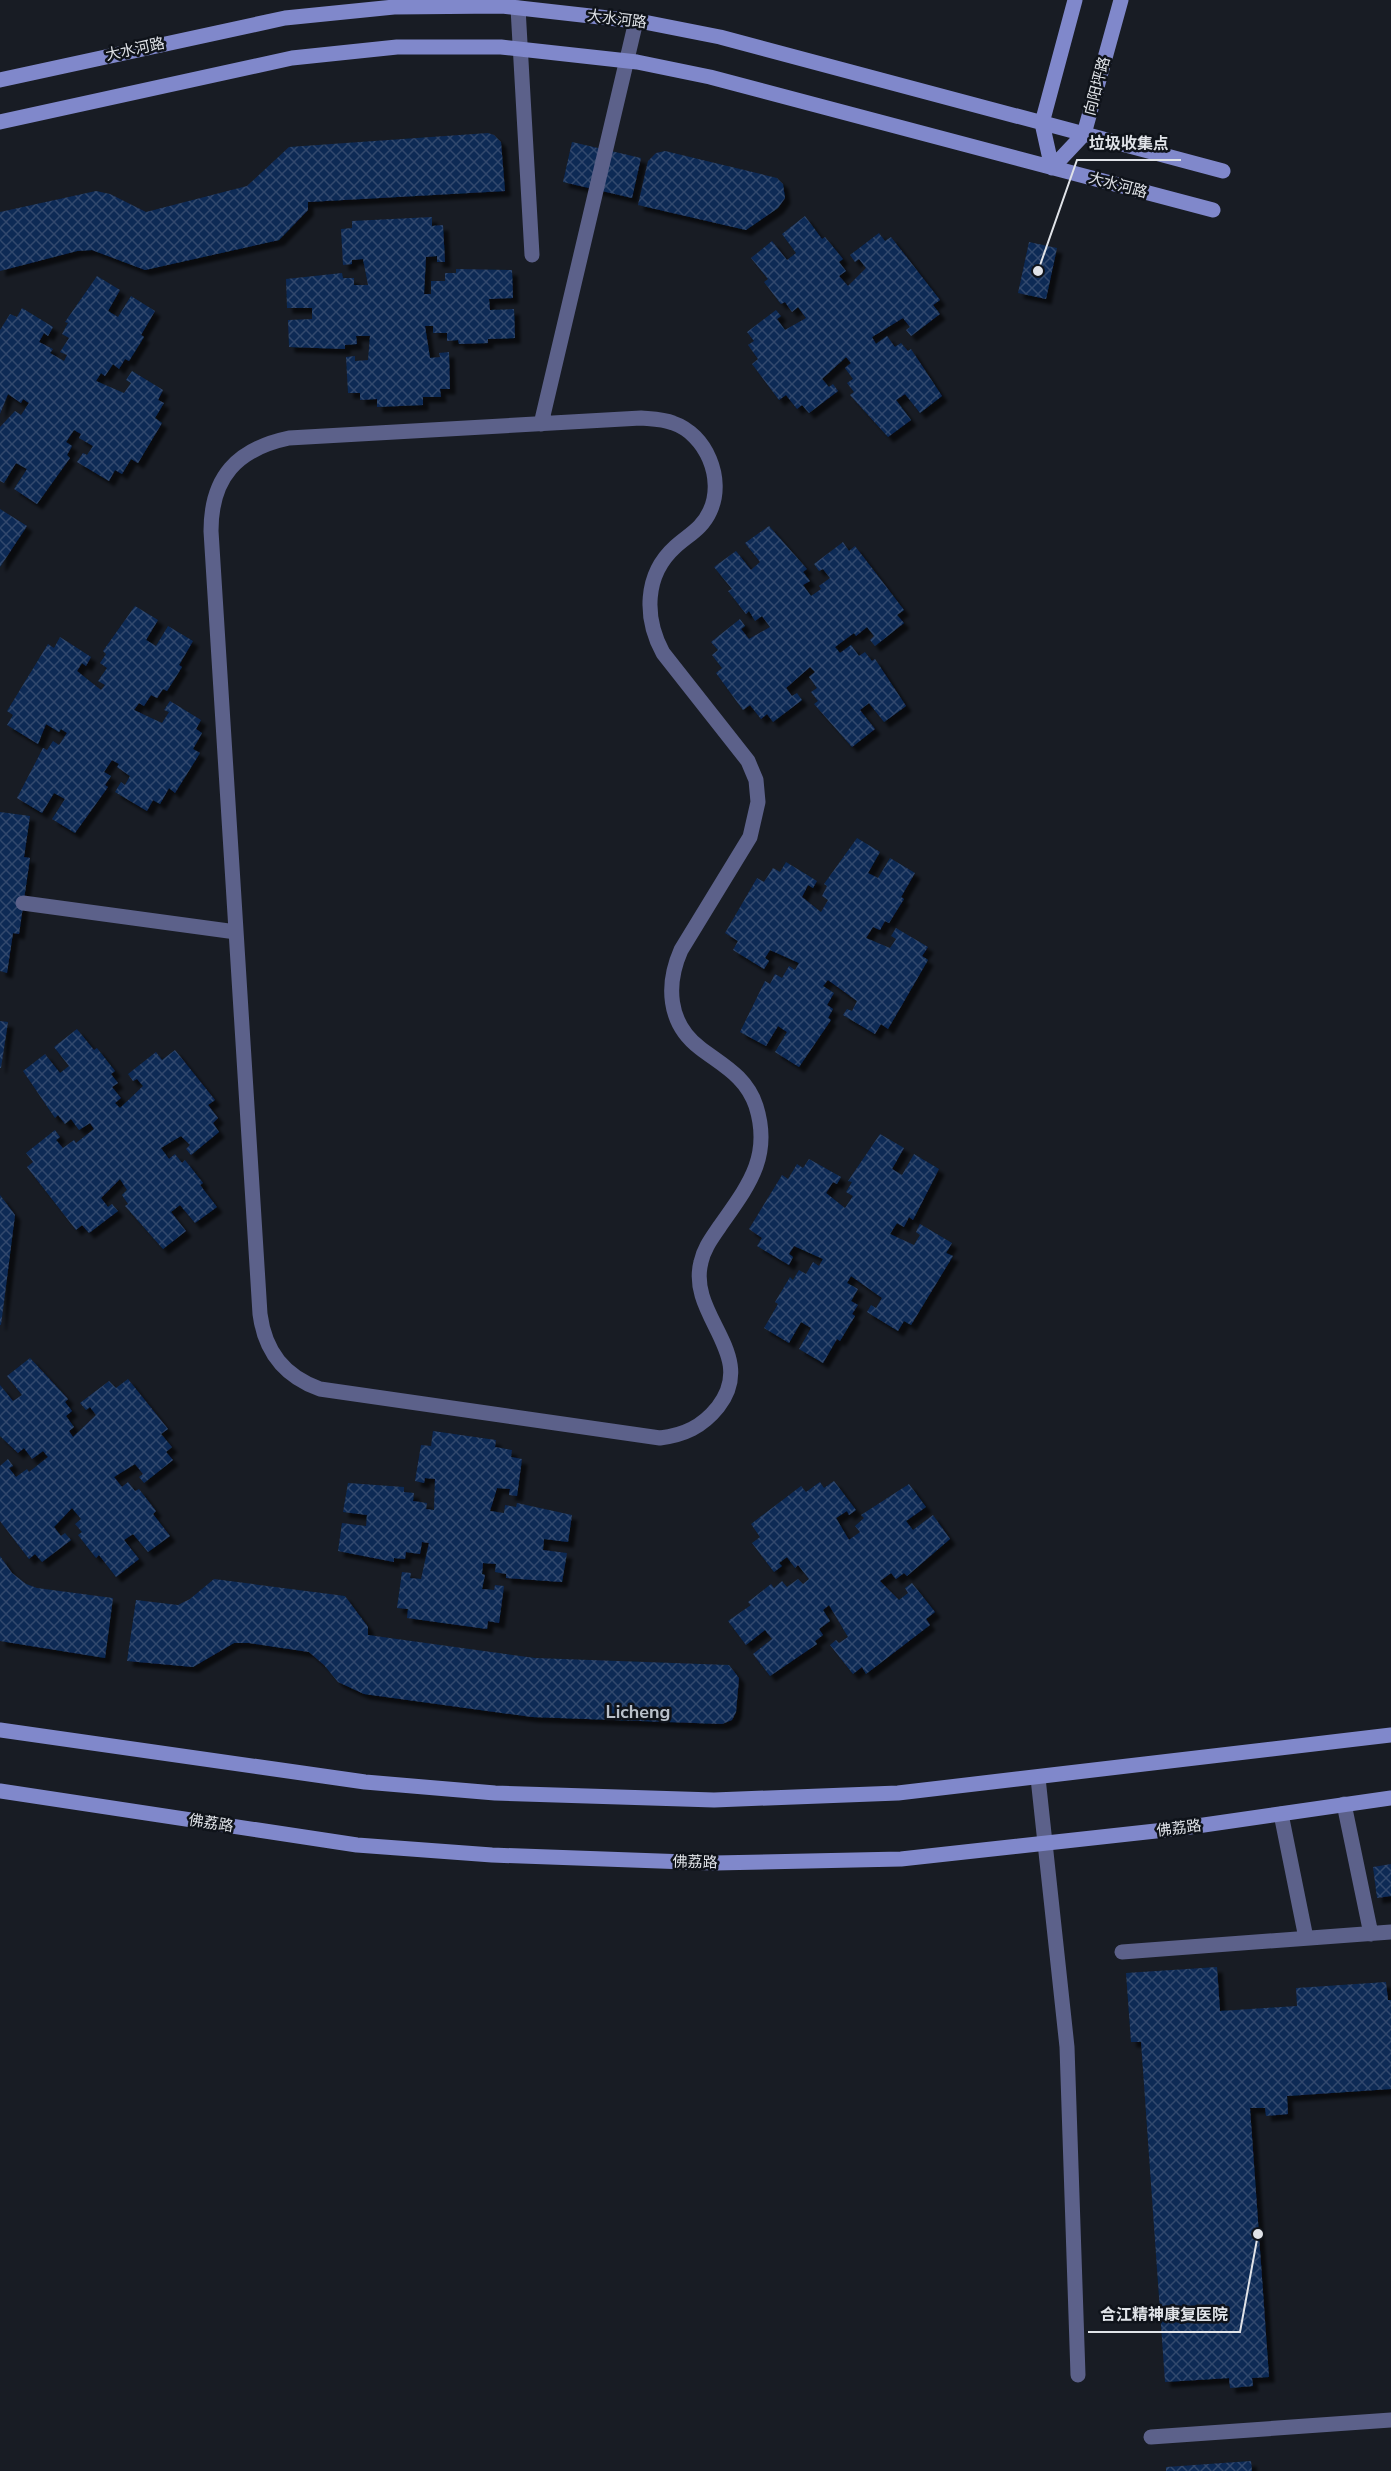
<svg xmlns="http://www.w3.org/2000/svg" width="1391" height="2471" viewBox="0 0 1391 2471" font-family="'Nunito Sans','Noto Sans SC',sans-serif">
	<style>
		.building { fill: url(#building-cross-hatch); filter: url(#shadow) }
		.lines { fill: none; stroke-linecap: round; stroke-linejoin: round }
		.lane { stroke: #5c618a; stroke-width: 15 }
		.secondary { stroke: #8088cb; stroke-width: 15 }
		.labels { text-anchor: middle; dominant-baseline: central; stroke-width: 5; stroke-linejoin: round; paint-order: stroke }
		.street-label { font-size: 15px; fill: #e0e3e8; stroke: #0f131a }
		.quarter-label { font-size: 18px; font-weight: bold; fill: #b9c0c9; stroke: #0f131a }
		.leader { fill: none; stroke: #e0e3e8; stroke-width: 2 }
		.callout-dot { fill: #e0e3e8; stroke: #0f131a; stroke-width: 2 }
		.callout-label { font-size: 16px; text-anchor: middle; font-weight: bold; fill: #e0e3e8; stroke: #0f131a; stroke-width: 5; stroke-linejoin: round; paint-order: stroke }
	</style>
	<defs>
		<pattern id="building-cross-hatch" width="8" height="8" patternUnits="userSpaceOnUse" patternTransform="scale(1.5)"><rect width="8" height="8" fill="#0d2955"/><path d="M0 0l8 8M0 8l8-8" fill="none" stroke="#30486d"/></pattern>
		<filter id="shadow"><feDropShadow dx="5.5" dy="5.5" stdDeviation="1.5" flood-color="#0009"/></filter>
	</defs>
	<rect width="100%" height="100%" fill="#181c24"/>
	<path class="building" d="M488 133 494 135 501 142 505 191 308 202V210L279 240 145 270 92 250 77 251 0 271V212L96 191 110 194 146 212 247 186 289 147Z
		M572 142 641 158 632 198 563 182Z
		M665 151 777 178 783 184 785 198 778 208 746 230 638 205 648 161 656 153Z
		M805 216 822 239 825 237 843 259 839 262 846 271 839 276 848 286 866 268 859 259 855 262 850 255 879 233 885 241 891 237 940 300 933 305 940 314 911 336 906 330 910 327 903 318 872 337 876 344 887 336 895 347 901 343 908 351 911 349 942 396 920 413 905 394 896 400 911 420 888 437 850 395 854 392 847 383 853 379 845 368 851 363 846 357 822 379 829 387 833 384 838 391 809 413 802 405 797 409 786 395 779 400 752 364 758 359 748 345 754 341 747 332 776 310 781 316 777 319 785 330 806 318 798 307 792 312 785 302 781 304 764 282 768 279 751 258 772 241 787 260 796 253 782 234Z
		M432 217V226L443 225 445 262H437V256L426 257 424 294H431V281H445V273H456V269L512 270 513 298 489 299 490 310 514 309 515 338 488 339V343L459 344 458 340 447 341V333H433V326H425L430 358 440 357 439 353 449 352 450 389H440L441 397H423V405L377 407V399L360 400V393H348L346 357 355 356V361L368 360 370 336H356L357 344 345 345V349L289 347 288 320 312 319V308H287L286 279 342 273 343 278H354V285H368L363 259 352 260V264L343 265 341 229 352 228V221Z
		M1029 242 1057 248 1046 299 1018 293Z
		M97 276 120 290 108 311 118 317 131 296 155 311 141 335 144 337 129 361 125 359 119 369 113 364 105 376 101 373 96 381 124 393 131 383 126 380 132 371 163 390 158 400 164 403 155 418 162 423 138 463 131 459 122 474 115 470 109 481 77 462 83 453 87 455 93 446 79 438 81 434 74 430 66 442 72 446 67 455 70 458 37 504 14 489 27 469 16 463 4 483 0 481V427L15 411 21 415 29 403 23 399 21 403 8 394 0 414V330L10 314 17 317 22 308 53 327 48 336 44 333 39 342 53 349 50 353 64 361 67 355 60 352 69 338 62 334 68 323 65 322Z
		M0 509 27 526 0 567Z
		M769 526 807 569 803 572 810 581 803 585 811 596 821 589 819 586 830 578 823 569 819 571 814 564 843 542 849 551 855 546 904 610 897 615 904 623 875 646 870 640 874 636 867 627 856 636 854 633 835 647 840 653 851 645 859 656 865 652 872 661 875 659 906 706 884 722 869 703 860 710 875 729 852 747 814 704 818 701 811 692 817 688 809 677 815 672 810 667 786 688 792 696 797 693 802 700 773 722 767 714 761 719 750 705 743 710 716 673 722 668 712 655 718 650 711 642 740 619 745 626 741 629 749 639 770 627 762 616 755 621 749 611 746 614 728 591 732 589 714 567 736 551 751 570 760 562 745 543Z
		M135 606 158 620 146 640 156 646 168 626 193 641 179 665 182 667 167 691 163 689 157 698 151 695 144 706 139 703 134 710 162 723 169 712 164 710 170 701 201 720 196 729 202 733 193 749 200 753 175 793 169 788 160 804 153 800 147 811 115 792 121 782 125 785 130 776 117 767 119 764 112 760 104 772 111 776 105 785 108 787 75 833 52 819 65 799 54 793 42 813 17 798 43 748 47 750 53 741 59 745 67 733 61 729 59 732 46 724 38 744 7 725 13 715 7 711 48 644 54 648 60 637 91 657 86 666 82 663 77 671 101 690 105 685 98 681 107 668 100 663 106 654 103 651Z
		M0 812 30 816 24 857 30 858 19 934 13 933 7 973 0 971Z
		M857 838 880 852 868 873 878 878 890 858 915 873 901 897 904 899 889 923 885 921 880 930 873 927 866 938 890 948 896 939 891 936 896 928 928 947 922 956 928 960 888 1029 881 1024 875 1034 843 1015 847 1009 852 1011 857 1001 828 980 823 986 834 993 827 1005 833 1009 828 1018 831 1020 799 1067 775 1052 787 1032 778 1026 766 1046 740 1032 765 981 770 984 775 974 782 978 789 966 795 970 799 963 770 950 765 958 769 961 764 969 733 950 738 941 725 933 757 878 764 882 773 868 780 872 786 862 817 881 813 888 808 885 802 897 821 912 828 900 822 896 827 886 824 884Z
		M0 1021 8 1022 1 1068H0Z
		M77 1029 94 1050 97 1048 115 1071 111 1074 118 1083 112 1087 121 1098 115 1103 120 1108 143 1086 137 1079 133 1081 128 1074 156 1052 162 1060 175 1050 215 1100 208 1105 218 1118 213 1123 219 1132 191 1155 186 1149 190 1145 181 1136 161 1148 169 1159 175 1154 182 1163 185 1160 203 1183 200 1185 217 1207 195 1223 180 1205 171 1212 186 1231 163 1249 125 1206 128 1204 122 1195 127 1190 120 1179 101 1198 108 1207 112 1204 118 1211 89 1233 82 1225 76 1230 27 1167 33 1162 26 1153 55 1130 60 1137 56 1140 63 1148 74 1140 76 1143 94 1129 90 1123 79 1130 71 1119 65 1124 58 1115 55 1118 23 1071 45 1054 60 1073 69 1066 54 1047Z
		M880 1134 904 1148 892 1169 902 1175 914 1154 939 1169 913 1220 909 1217 904 1227 897 1223 890 1234 914 1245 920 1235 916 1232 920 1224 952 1243 946 1253 953 1256 911 1325 904 1321 898 1331 867 1312 871 1305 876 1308 882 1298 851 1276 847 1283 858 1289 851 1301 858 1305 852 1314 855 1316 840 1341 837 1339 823 1363 799 1349 811 1328 801 1322 789 1343 764 1328 778 1304 775 1302 790 1277 793 1280 799 1270 806 1274 813 1262 819 1266 823 1259 794 1246 789 1254 793 1257 789 1265 757 1246 762 1238 749 1229 782 1175 788 1179 797 1164 803 1168 809 1159 841 1177 837 1184 833 1182 826 1193 845 1208 853 1196 846 1192 852 1182 848 1181Z
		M0 1195 15 1215 1 1325H0Z
		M30 1358 68 1399 65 1402 72 1411 66 1416 74 1427 69 1431 73 1437 96 1415 90 1407 86 1410 80 1403 109 1381 116 1388 128 1379 168 1429 161 1434 172 1447 166 1452 173 1460 144 1483 139 1477 143 1474 135 1464 114 1477 122 1487 128 1482 135 1491 139 1489 156 1511 153 1514 170 1536 148 1552 133 1534 124 1540 139 1559 116 1577 99 1555 96 1558 78 1535 82 1532 75 1524 81 1519 72 1508 54 1527 61 1536 65 1533 71 1540 42 1562 35 1554 29 1559 0 1521V1466L8 1459 13 1466 9 1468 16 1477 27 1469 29 1472 48 1457 43 1451 32 1459 24 1448 18 1453 0 1436V1385L13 1401 22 1395 7 1376Z
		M433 1431 496 1440 495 1447 512 1450 511 1457 522 1459 517 1496 509 1495 510 1489 497 1488 490 1511 504 1513 505 1505 516 1507 517 1503 572 1515 568 1542 544 1539 543 1550 567 1553 562 1582 506 1578V1574L495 1572 496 1564 483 1563 482 1574 485 1575 482 1589 494 1590 495 1585 504 1586 499 1623 488 1621 487 1629 407 1618 408 1609 397 1608 402 1572 411 1573 410 1578 421 1579 429 1543 422 1542 420 1554 406 1552 405 1559 394 1558V1562L338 1551 342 1523 366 1526 367 1515 343 1512 348 1483 404 1487V1492L414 1493 413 1501 427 1503 426 1509 434 1510 435 1479 425 1478 424 1483 415 1481 421 1445 431 1446Z
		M834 1481 856 1510 849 1515 847 1511 836 1518 849 1540 860 1532 855 1526 864 1518 861 1515 909 1484 926 1507 906 1521 913 1530 933 1515 950 1539 907 1576 904 1573 896 1579 891 1573 880 1581 899 1600 908 1593 905 1588 912 1583 935 1612 926 1619 930 1625 866 1674 862 1667 853 1674 830 1645 836 1640 839 1643 848 1637 829 1605 823 1610 830 1621 819 1629 823 1635 815 1641 817 1644 770 1676 753 1654 772 1639 765 1630 746 1645 728 1621 751 1605 748 1602 771 1584 774 1588 782 1581 787 1587 798 1579 803 1584 809 1579 798 1565 795 1568 787 1557 779 1563 782 1566 774 1572 752 1543 760 1537 751 1524 801 1486 806 1492 820 1482 824 1488Z
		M0 1556 12 1573 26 1584 37 1588 113 1598 105 1658 0 1641Z
		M214 1579 345 1596 368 1627V1635L535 1658 729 1665 739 1678 736 1712 732 1720 722 1724 532 1717 364 1694 338 1682 324 1665 309 1652 249 1643H234L193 1667 127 1661 136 1600 178 1605 190 1599Z
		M1391 1864V1896L1377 1898 1373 1867Z
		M1217 1967 1220 2011 1297 2006 1296 1988 1386 1982 1388 2000H1391V2089L1287 2096 1288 2114 1266 2116 1265 2108H1250L1269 2377 1252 2378 1253 2386 1230 2388 1229 2378 1165 2382 1141 2042H1131L1126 1973Z
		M1251 2461 1252 2471H1166V2467Z"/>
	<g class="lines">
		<path class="lane" d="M518 8 532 255
			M641 418C652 419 663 419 673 423 706 434 725 479 710 511 702 529 688 535 675 547 644 575 644 618 663 653L748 761 756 780 758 802 750 837 681 950C666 984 667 1023 700 1048 722 1065 746 1076 756 1106 772 1157 748 1186 720 1226 712 1238 704 1248 701 1262 687 1316 759 1354 718 1407 702 1427 684 1435 660 1438L320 1389C284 1376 265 1352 260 1314L211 531C211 477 237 449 289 438Z
			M541 424 636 21
			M23 903 236 932
			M1038 1778 1067 2047 1078 2375
			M1344 1804 1371 1934
			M1281 1814 1306 1938
			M1122 1952 1391 1932
			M1151 2437 1391 2420"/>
		<path class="secondary" d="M0 80 285 18 394 7 502 6 644 22 720 37 1223 171
			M0 122 292 58 397 47H501L637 62 710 77 1213 210
			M1052 168 1084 134 1121 0
			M1052 168 1042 123 1075 0
			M0 1730 365 1782 495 1793 714 1800 898 1793 1391 1735
			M0 1791 357 1845 492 1855 714 1863 901 1859 1183 1828 1391 1798"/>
	</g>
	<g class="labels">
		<g class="street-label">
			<text transform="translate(617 19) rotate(7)">大水河路</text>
			<text transform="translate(135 49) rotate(-12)">大水河路</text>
			<text transform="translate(1097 86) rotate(-75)">向阳坪路</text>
			<text transform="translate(1118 185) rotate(15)">大水河路</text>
			<text transform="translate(211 1823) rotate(9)">佛荔路</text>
			<text transform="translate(1179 1828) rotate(-7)">佛荔路</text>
			<text transform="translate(695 1862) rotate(1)">佛荔路</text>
		</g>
		<g class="quarter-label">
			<text x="638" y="1712">Licheng</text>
		</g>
	</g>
	<path class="leader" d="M1038 271L1077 160H1181M1258 2234L1240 2332H1088"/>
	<g class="callout-dot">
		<circle cx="1038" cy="271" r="6"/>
		<circle cx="1258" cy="2234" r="6"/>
	</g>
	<g class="callout-label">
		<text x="1129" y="149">垃圾收集点</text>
		<text x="1164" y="2320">合江精神康复医院</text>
	</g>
</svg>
